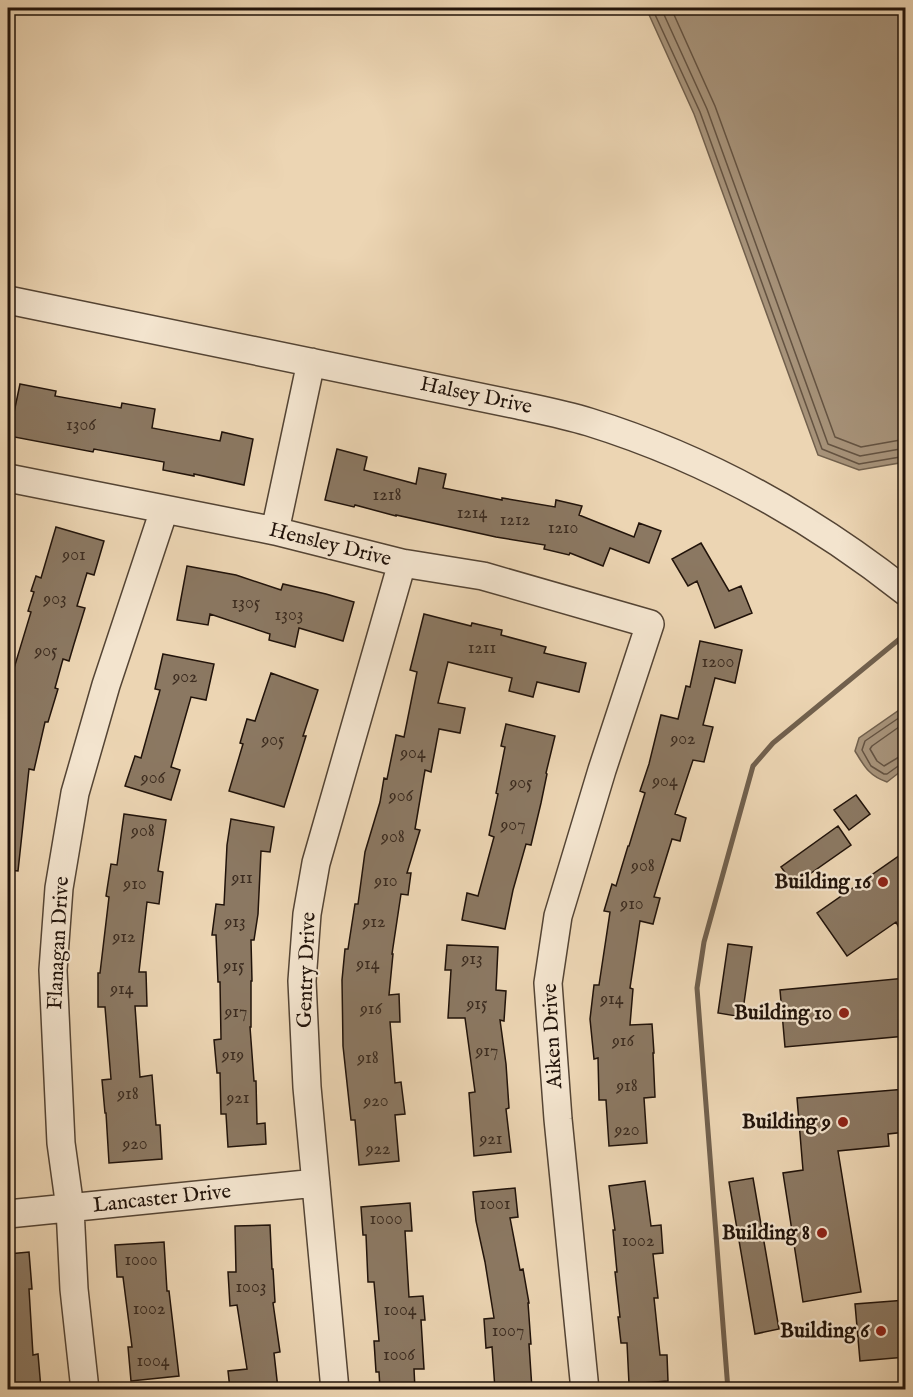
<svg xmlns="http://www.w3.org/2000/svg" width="913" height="1397" viewBox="0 0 913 1397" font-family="'IM FELL English',serif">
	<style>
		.water { fill: #a7937a; stroke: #71604d; stroke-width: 1.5 }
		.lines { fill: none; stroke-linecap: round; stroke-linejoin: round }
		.shore { stroke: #645342; stroke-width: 1.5 }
		.stream { stroke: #71604d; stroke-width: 5 }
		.building { fill: #8b7862; stroke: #21130a; stroke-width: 1.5 }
		.minor-casing { stroke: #544434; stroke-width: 30 }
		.minor { stroke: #f3e4ce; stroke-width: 27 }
		.poi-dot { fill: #8f2418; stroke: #f3e4ce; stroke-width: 2 }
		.labels { text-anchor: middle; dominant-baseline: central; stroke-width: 4.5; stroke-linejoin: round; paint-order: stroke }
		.number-label { font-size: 18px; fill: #3c2c20 }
		.street-label { font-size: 21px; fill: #21130a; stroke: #f3e4ce }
		.poi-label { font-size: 21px; font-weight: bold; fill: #21130a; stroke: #f3e4ce; text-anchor: end }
	</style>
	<rect width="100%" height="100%" fill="#ecd5b3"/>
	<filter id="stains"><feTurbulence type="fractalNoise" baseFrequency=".00333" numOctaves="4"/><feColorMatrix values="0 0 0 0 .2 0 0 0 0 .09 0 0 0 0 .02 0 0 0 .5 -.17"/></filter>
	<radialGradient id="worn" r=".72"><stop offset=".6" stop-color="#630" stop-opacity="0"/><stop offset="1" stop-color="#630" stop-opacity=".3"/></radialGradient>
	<path class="water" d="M646 8H905V462L859 470 818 455 694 114Z
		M905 706V768L887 782C869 776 864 766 855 751L859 738Z"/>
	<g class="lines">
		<path class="shore" d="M652 8 700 112 822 449 859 464 906 456
			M661 8 707 109 828 444 860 456 906 448
			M671 8 715 106 835 437 861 447 906 439
			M906 713 865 741 862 750 871 766 884 774H887L901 764H906
			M906 722 872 746 870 749 877 761 884 766 899 757 906 756"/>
		<path class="stream" d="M728 1390 697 988 704 942 753 766 773 743 902 637"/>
	</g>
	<path class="building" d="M20 384 56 391 55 396 121 408 122 403 155 409 152 428 220 441 222 432 253 439 244 485 194 474V476L163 470 164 462 94 449 93 452 9 436Z
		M337 449 367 457 364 470 416 484 419 468 446 474 443 488 502 500V498L555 507 556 500 582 506 579 515 634 537 639 523 661 531 649 563 610 548 603 566 570 553 569 555 544 549 545 545 496 537 396 515V516L355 505 354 507 325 500Z
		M56 527 104 541 94 575 87 573 77 606 85 608 74 644 69 661 63 659 55 688 58 689 48 722H45L34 770 29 769 18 871 8 870V688L31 612 28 611 34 592 31 591 36 576 41 578Z
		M701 543 729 591 741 586 752 613 715 628 697 581 688 586 672 559Z
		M187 566 236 575 281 590 283 584 326 594 354 602 343 641 299 628 295 647 269 640 270 634 210 614 208 625 177 620Z
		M424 614 471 626 472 623 502 630 501 635 546 647 544 653 586 663 579 692 537 682 533 697 509 691 512 678 448 662 438 703 465 708 460 733 439 729 431 772 425 770 415 829 420 830 407 873H411L408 895 401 894 392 954H393L389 995 399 994 400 1022H390L395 1083 401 1082 405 1114 395 1115 399 1161 359 1165 355 1120H351L343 1046 342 980 345 949H348L355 904H358L365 852 380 802 384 778 387 779 396 735 404 737 417 672 410 670Z
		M700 641 742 650 735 683 715 678 703 725 713 727 704 762 693 760 675 814 686 818 680 841 672 839 654 897 660 898 653 924 640 921 630 988 633 989 630 1025 652 1024 654 1053H653L655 1097 644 1098 647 1143 609 1146 606 1100H599L598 1058 594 1059 590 1019 594 985H599L610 912 604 911 612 884 616 886 628 846H629L645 793 640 791 649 764 661 715 678 719 686 686 690 687Z
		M163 654 214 664 206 700 191 697 171 767 180 770 171 800 125 786 135 756 141 758 160 690 155 689Z
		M271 673 318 690 303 736H306L284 807 229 791 243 744 240 743 247 719 255 721Z
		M506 724 555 736 546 773 547 774 541 803 531 845 526 844 513 890 505 929 462 920 467 893 478 896 494 837 489 835 498 794 496 793 505 747 501 746Z
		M856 795 870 814 849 830 834 810Z
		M124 814 166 820 158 871 163 872 159 904 147 902 139 972H146L147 1006H135L140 1077 152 1075 156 1125H160L162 1159 109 1163 106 1113H105L102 1080 111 1079 105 1007H98V973H100L109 897 106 896 111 864 117 865Z
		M231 819 274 827 270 852 261 851 258 914 254 940H251L252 981H251V1027H250L254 1081H256L257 1124 265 1123 266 1144 228 1147 226 1114H221L220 1073H217L214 1040 221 1039 220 982H218L216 935H212L216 904 224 905 227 845Z
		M838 826 851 845 794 885 781 867Z
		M906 851V942L896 922 847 956 817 913Z
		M728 944 752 947 742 1017 718 1013Z
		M447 945 498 947 496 990 506 991 504 1021 500 1020 506 1064 509 1108 506 1109 511 1152 474 1156 469 1093 475 1092 465 1018H448L451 970H445Z
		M906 978V1036L785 1047 780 990Z
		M906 1089V1132L888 1134 889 1146 838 1151 861 1292 803 1302 783 1173 803 1170 797 1098Z
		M753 1178 779 1329 755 1334 729 1182Z
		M645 1181 651 1226 661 1225 663 1253 653 1254 658 1298H654L660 1355H667L668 1381 629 1384 627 1343H621L618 1317H620L615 1272H617L613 1230H615L609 1186Z
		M515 1188 518 1217 510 1218 520 1270 523 1269 529 1303H528L531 1344H529L532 1389H495L492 1347 486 1348 484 1319 494 1318 485 1262 476 1221 473 1192Z
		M410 1203 412 1231H405L409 1297 423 1296 425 1320H421L424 1369H414L415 1389H380L379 1372H376L374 1341H379L374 1282H368L366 1235H363L361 1207Z
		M270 1225 272 1269H273L275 1302 273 1303 280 1352 274 1353 278 1389H230L228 1371 247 1369 237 1305 230 1306 228 1272H236L235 1226Z
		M164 1242 167 1291H169L179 1376 131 1381 128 1347H132L123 1277H117L115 1245Z
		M29 1252 32 1289H29L33 1355 38 1354 41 1389H10L8 1354V1254Z
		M906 1300V1357L860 1361 855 1304Z"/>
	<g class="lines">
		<g class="minor-casing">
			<path id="minor" d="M8 300 518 405C541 410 566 415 589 422 705 458 811 517 906 592
				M8 478 275 531 402 563 483 576 650 624 602 770 558 916 548 983 558 1119 585 1390
				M275 531 311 362
				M8 1214 316 1183
				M85 1390 74 1289 70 1208 61 1143 53 970 59 888 75 793 106 685 164 510
				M335 1390 307 1087 302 981 307 914 316 863 402 563"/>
		</g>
		<use href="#minor" class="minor"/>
	</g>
	<g class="poi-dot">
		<circle cx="883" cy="882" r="6"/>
		<circle cx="844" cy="1013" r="6"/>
		<circle cx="843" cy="1122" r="6"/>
		<circle cx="822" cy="1233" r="6"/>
		<circle cx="881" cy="1331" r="6"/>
	</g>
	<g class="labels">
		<g class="number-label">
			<text x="81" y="425">1306</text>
			<text x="387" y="495">1218</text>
			<text x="472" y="513">1214</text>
			<text x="515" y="520">1212</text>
			<text x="563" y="528">1210</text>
			<text x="74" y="555">901</text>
			<text x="55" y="599">903</text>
			<text x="246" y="603">1305</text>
			<text x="289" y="615">1303</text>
			<text x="482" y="648">1211</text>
			<text x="46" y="651">905</text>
			<text x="718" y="662">1200</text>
			<text x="185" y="677">902</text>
			<text x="683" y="739">902</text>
			<text x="273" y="740">905</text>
			<text x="413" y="753">904</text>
			<text x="153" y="778">906</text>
			<text x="665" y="781">904</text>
			<text x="521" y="783">905</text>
			<text x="401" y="796">906</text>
			<text x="513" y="825">907</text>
			<text x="143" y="831">908</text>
			<text x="393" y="837">908</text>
			<text x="643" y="866">908</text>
			<text x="242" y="878">911</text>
			<text x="386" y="881">910</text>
			<text x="135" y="884">910</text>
			<text x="632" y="904">910</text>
			<text x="235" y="922">913</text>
			<text x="374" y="922">912</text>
			<text x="124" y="937">912</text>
			<text x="472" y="959">913</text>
			<text x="368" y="964">914</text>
			<text x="234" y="966">915</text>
			<text x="122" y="989">914</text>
			<text x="612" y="999">914</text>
			<text x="477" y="1004">915</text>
			<text x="371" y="1009">916</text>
			<text x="236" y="1012">917</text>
			<text x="623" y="1041">916</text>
			<text x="487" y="1051">917</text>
			<text x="233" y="1055">919</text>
			<text x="368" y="1058">918</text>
			<text x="627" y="1086">918</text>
			<text x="128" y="1094">918</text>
			<text x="238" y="1098">921</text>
			<text x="376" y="1101">920</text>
			<text x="627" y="1130">920</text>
			<text x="491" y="1139">921</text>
			<text x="135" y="1144">920</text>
			<text x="378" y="1149">922</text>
			<text x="495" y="1204">1001</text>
			<text x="386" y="1219">1000</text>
			<text x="638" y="1241">1002</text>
			<text x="141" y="1260">1000</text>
			<text x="251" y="1287">1003</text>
			<text x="149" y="1309">1002</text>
			<text x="400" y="1310">1004</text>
			<text x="508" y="1331">1007</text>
			<text x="399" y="1355">1006</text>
			<text x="153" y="1361">1004</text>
		</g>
		<g class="street-label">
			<text transform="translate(476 396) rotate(12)">Halsey Drive</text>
			<text transform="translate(330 545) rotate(14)">Hensley Drive</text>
			<text transform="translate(59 943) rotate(-87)">Flanagan Drive</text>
			<text transform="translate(307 970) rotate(-88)">Gentry Drive</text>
			<text transform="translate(553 1036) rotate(-93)">Aiken Drive</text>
			<text transform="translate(162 1199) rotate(-6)">Lancaster Drive</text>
		</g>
		<g class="poi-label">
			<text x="871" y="882">Building 16</text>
			<text x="832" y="1013">Building 10</text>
			<text x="831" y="1122">Building 9</text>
			<text x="810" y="1233">Building 8</text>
			<text x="869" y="1331">Building 6</text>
		</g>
	</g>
	<rect width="913" height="1397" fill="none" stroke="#ecd5b3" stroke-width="30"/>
	<rect x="9" y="9" width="895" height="1379" fill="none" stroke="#21130a" stroke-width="3"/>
	<rect x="15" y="15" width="883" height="1367" fill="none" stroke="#21130a" stroke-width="1.5"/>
	<rect width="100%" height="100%" filter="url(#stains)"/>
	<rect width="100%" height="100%" fill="url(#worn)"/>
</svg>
